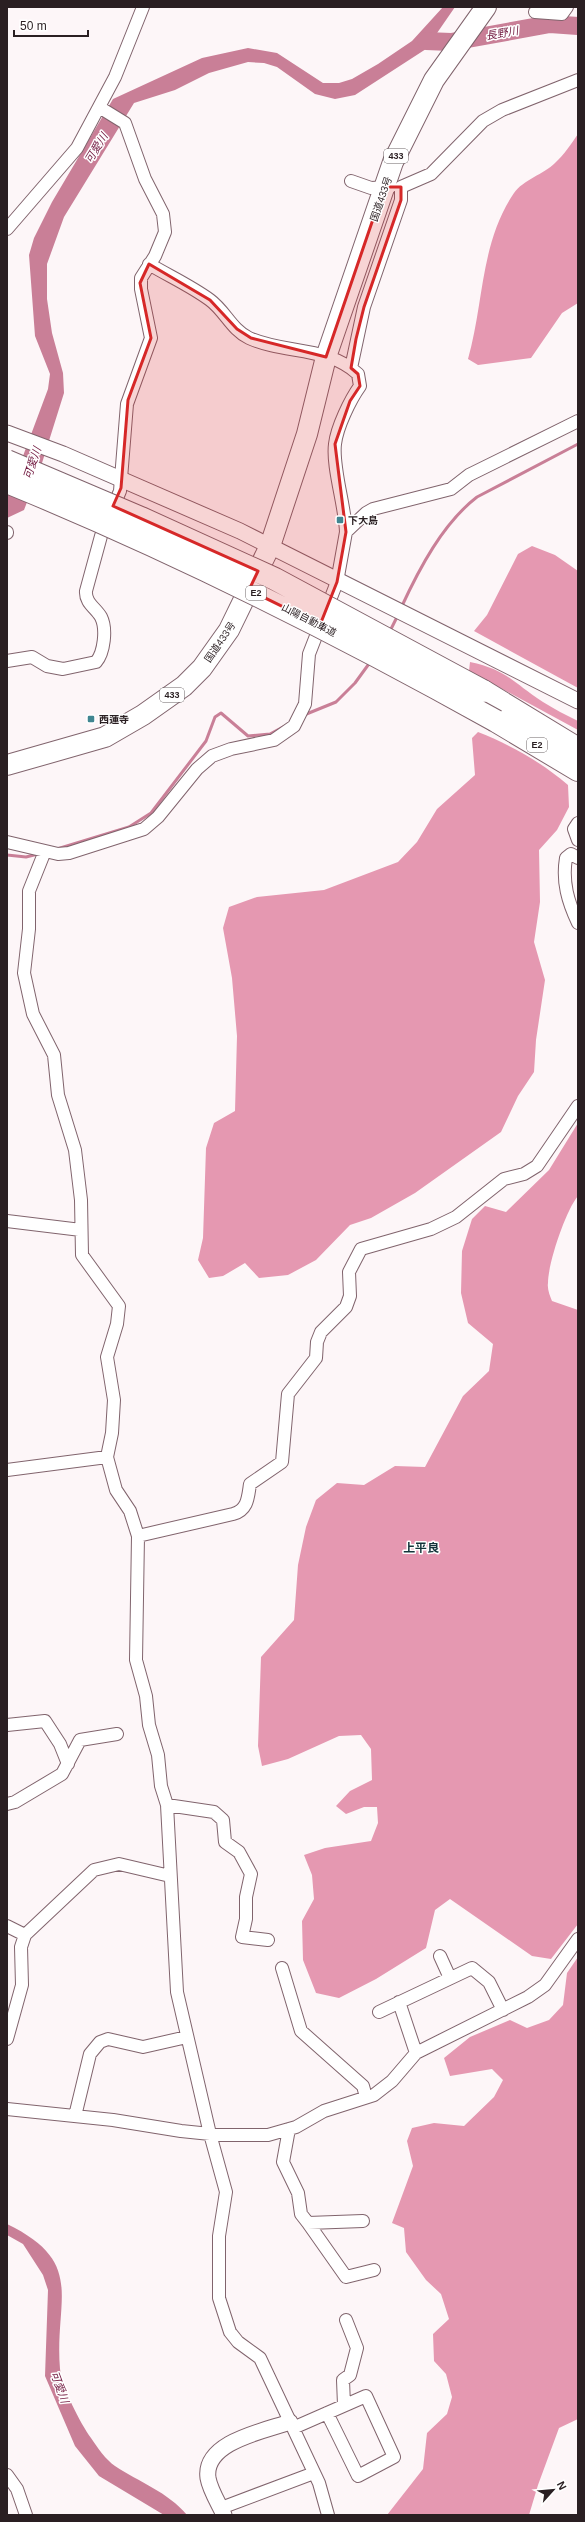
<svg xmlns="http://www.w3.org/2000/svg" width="585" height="2522" viewBox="0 0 585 2522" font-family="Helvetica,'Noto Sans JP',sans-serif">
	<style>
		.forest { fill: #e598b1 }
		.water { fill: #c97f97 }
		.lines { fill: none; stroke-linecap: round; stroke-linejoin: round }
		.stream { stroke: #c97f97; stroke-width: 3 }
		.river { stroke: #c97f97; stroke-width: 18 }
		.minor-casing { stroke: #81646d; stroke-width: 14 }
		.tertiary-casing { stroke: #81646d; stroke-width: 17 }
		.trunk-casing { stroke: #81646d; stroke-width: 22 }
		.motorway-casing { stroke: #81646d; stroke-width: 24 }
		.minor { stroke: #fff; stroke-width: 12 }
		.tertiary { stroke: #fff; stroke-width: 15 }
		.trunk { stroke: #fff; stroke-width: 20 }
		.motorway { stroke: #fff; stroke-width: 22 }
		.motorway-bridge-casing { stroke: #81646d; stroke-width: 24; stroke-linecap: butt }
		.motorway-bridge { stroke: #fff; stroke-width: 22 }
		.marked { fill: #d62828; fill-opacity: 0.2; stroke: #d62828; stroke-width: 3; stroke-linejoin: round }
		.poi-dot { fill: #408691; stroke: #fff; stroke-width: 1.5 }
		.labels { text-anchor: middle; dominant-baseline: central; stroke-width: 3; stroke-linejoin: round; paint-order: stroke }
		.shield { fill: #fff; stroke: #6a6264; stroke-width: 1 }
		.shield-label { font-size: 9px; font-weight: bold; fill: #2a1f22 }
		.street-label { font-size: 10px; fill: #2a1f22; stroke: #fff }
		.poi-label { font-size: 10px; font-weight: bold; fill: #2a1f22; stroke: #fff; text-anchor: start }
		.water-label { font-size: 11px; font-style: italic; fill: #721a40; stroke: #fff }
		.quarter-label { font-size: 12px; font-weight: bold; fill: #12343a; stroke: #fff }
	</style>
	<rect width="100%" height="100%" fill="#fdf6f8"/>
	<path class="forest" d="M578 134V303L562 313 531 358 478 365 468 359C484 303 480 243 514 193 523 180 544 174 555 163 564 155 571 144 578 134Z
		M532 546 555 555 578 571V688L474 631 487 615 518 554Z
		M470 662C508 670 513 683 543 702 554 709 566 715 578 721V730L469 671Z
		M478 732C511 745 541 762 568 785L569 807 557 830 539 850 540 902 534 942 545 980 536 1040 534 1072 518 1096 501 1132 415 1193 371 1218 350 1225 316 1260 288 1275 259 1278 245 1263 223 1276 209 1278 198 1260 203 1238 206 1148 214 1123 235 1111 237 1036 232 978 223 928 229 907 257 897 324 890 398 862 417 842 437 809 475 775 472 738Z
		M578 1123V1196C566 1210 548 1263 548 1283 547 1289 550 1296 552 1301L578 1310V1924L551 1959 532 1956 450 1899 435 1910 426 1948 376 1979 339 1998 316 1993 303 1960 302 1921 314 1899 312 1875 304 1855 325 1848 371 1841 378 1823 377 1807H364L346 1814 336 1806 350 1791 372 1780 371 1749 361 1735 339 1736 288 1759 262 1766 258 1746 261 1657 294 1620 298 1565 306 1527 316 1500 337 1483 364 1485 395 1466 425 1467 463 1396 489 1371 493 1344 468 1323 461 1293 462 1251 472 1219 485 1206 506 1212 549 1170Z
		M578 1957V2419L559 2428 538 2485 529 2515H387L423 2469 427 2433 447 2414 452 2397 446 2374 434 2361 433 2334 449 2319 441 2294 426 2280 406 2252 404 2228 392 2223 413 2166 407 2141 412 2128 434 2123 464 2126 494 2097 503 2080 492 2069 450 2076 444 2058 470 2037 510 2020 527 2028 549 2020 563 2005 567 1973Z"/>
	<path class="water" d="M443 7H455L426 49 355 95 335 99 315 94 277 67 264 63 248 62 209 73 175 90 134 103 64 217 47 264V299L52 333 63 373 64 393 42 463 24 510 7 518V496L19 474 23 456 48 389 50 374 35 336 29 255 34 238 52 202 113 99 202 58 248 48 277 53 323 83H339L352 79 378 64 412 41Z
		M7 2224C87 2263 54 2299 60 2369 62 2387 80 2423 91 2438 97 2447 106 2460 115 2466 139 2482 168 2492 187 2515H164L99 2476 75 2446 45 2376 48 2290 43 2275 23 2244 7 2235Z"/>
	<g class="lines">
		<path class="stream" d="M401 608C419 569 443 523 477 497L578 444
			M390 631 398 615
			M304 715 336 702 355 683 371 661
			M57 849 129 827 151 813 206 741 215 717 221 713 248 736 270 734 283 727
			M7 855 26 857 38 854"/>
		<path class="river" d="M426 41 451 42 550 24 578 26"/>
		<g class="minor-casing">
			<path id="minor" d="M535 12 562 14 567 7
				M351 181 371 188 390 187
				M7 229 77 148 115 77 143 7
				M149 264C169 276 191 286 210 300 225 311 232 330 249 338 284 354 328 346 358 374L360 386C350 400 337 427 335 444 332 467 345 505 346 532
				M351 368 364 307 401 200V187L431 174 483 121 502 110 578 80
				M7 533V532
				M7 661 32 657 47 666 63 669 96 662C104 653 107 629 101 617 96 608 85 603 86 591L101 536 120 491 127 404 151 338 141 289V278L155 256 165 232 163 214 145 179 125 123 99 107
				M578 823 574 829 578 840
				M7 842 58 854 69 853 144 829 158 817 197 769 212 756 231 749 274 740 294 726 305 704 309 654 337 582 346 532 366 513 373 509 451 489 469 475 578 421
				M45 851 29 891V929L24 973 33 1014 54 1055 58 1095 75 1150 81 1200 82 1255 119 1306 117 1324 107 1357 114 1400 112 1433 107 1457 116 1490 130 1511 138 1536 136 1660 146 1696 149 1725 158 1755 161 1786 167 1805 177 1992 210 2134 226 2192 219 2236V2298L230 2332 238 2342 260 2358 319 2483 328 2515
				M578 858 571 854 566 858C562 882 568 902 578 923
				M7 1221 81 1230
				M7 1470 107 1457
				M138 1536 233 1514C248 1510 248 1497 250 1484L282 1462 288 1394 316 1358 317 1342 321 1332 346 1307 350 1296 349 1272 361 1249 431 1229 456 1217 504 1179 524 1174 537 1166 578 1106
				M7 1725 45 1721 60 1744 68 1764
				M7 1804 15 1802 62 1774 80 1740 117 1734
				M167 1805 214 1812 223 1820 225 1842 239 1852 251 1874 246 1897V1919L242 1937 268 1940
				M7 1926 25 1935
				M440 1956 450 1978
				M282 1968 301 2031 363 2086 366 2097
				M399 2002 416 2053
				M379 2012 472 1968 489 1982 503 2010
				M7 2039 22 1985 21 1947 25 1935 94 1870 119 1864 170 1876
				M7 2109 113 2120 181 2131 220 2135H268L296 2127 324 2111 374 2095 392 2081 416 2053 528 1997 545 1985 578 1939
				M75 2116 90 2054 100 2042 108 2039 143 2047 187 2037
				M289 2129 283 2162 298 2193 301 2214 308 2223 363 2221
				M308 2223 346 2277 374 2270
				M344 2405 343 2380 350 2375 357 2348 346 2320
				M293 2428 366 2396 394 2457 358 2476 327 2413
				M7 2475 17 2489 26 2515
				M221 2508 314 2473"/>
		</g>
		<g class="tertiary-casing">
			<path id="tertiary" d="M7 433 63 454 240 531 578 701
				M224 2515C219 2504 210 2490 208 2478 203 2442 264 2431 290 2422"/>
		</g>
		<g class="trunk-casing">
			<path id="trunk" d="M7 765 105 737 143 715 184 686 202 668 229 630 270 546 307 434 326 357 393 162 434 80 486 7"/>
		</g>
		<g class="motorway-casing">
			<path id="motorway" d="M483 691 578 749
				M496 721 578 770"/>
		</g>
		<use href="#minor" class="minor"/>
		<use href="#tertiary" class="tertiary"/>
		<use href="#trunk" class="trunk"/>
		<use href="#motorway" class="motorway"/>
		<g class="motorway-bridge-casing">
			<path id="motorway-bridge" d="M7 461 141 518 275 579 483 691
				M7 482C175 551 337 632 496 721"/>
		</g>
		<use href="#motorway-bridge" class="motorway-bridge"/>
	</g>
	<path class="marked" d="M384 187H401V200L364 307 356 339 351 368 358 374 360 386 350 401 335 444 346 532 337 582 320 625 249 590 258 571 113 506 121 488 128 400 151 338 140 283 149 264 210 300 237 329 251 338 326 357Z"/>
	<g class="poi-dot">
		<rect x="336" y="516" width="8" height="8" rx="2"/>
		<rect x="87" y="715" width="8" height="8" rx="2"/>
	</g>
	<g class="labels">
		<g class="shield">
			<rect x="384" y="149" width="24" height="14" rx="3"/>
			<rect x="246" y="586" width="20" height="14" rx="3"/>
			<rect x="160" y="688" width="24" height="14" rx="3"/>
			<rect x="527" y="738" width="20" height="14" rx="3"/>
		</g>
		<g class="shield-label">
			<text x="396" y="156">433</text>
			<text x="256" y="593">E2</text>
			<text x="172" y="695">433</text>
			<text x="537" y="745">E2</text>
		</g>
		<g class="street-label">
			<text transform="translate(381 199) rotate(-71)">国道433号</text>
			<text transform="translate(309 620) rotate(27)">山陽自動車道</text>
			<text transform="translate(220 642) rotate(-56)">国道433号</text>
		</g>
		<g class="poi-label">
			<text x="348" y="520">下大島</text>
			<text x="99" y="719">西蓮寺</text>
		</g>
		<g class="water-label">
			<text transform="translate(502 33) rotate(-10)">長野川</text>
			<text transform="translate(96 148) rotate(-58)">可愛川</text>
			<text transform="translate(32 463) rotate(-71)">可愛川</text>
			<text transform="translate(60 2387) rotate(70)">可愛川</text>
		</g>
		<g class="quarter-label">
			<text x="421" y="1548">上平良</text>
		</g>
	</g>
	<rect width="585" height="2522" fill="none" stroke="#2a1f22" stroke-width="16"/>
	<g transform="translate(553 2490) rotate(63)" stroke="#ffffff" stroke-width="3" paint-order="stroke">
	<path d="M0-3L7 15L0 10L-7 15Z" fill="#2a1f22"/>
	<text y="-6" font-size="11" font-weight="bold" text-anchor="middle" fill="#2a1f22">N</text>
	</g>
	<path d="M14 30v6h74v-6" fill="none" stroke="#2a1f22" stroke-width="2"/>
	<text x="20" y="30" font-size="12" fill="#2a1f22" stroke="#ffffff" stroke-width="3" paint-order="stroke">50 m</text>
</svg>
